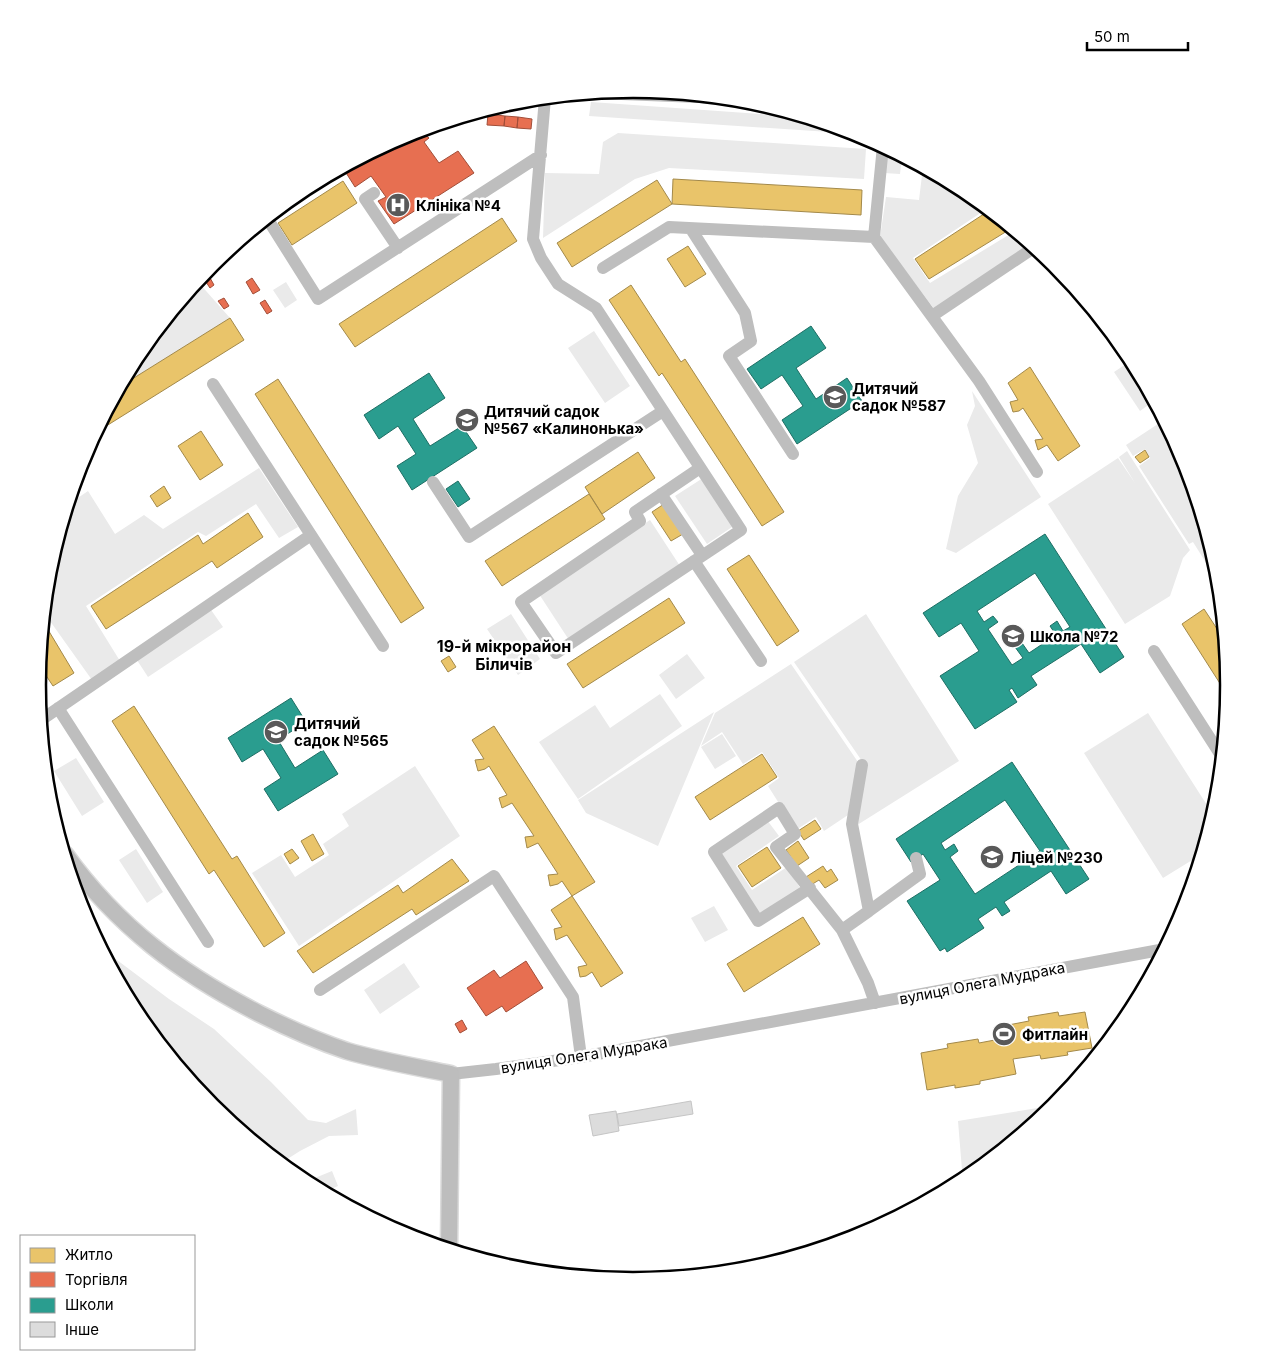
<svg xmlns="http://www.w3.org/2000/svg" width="1267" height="1370" viewBox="0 0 1267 1370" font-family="Inter,sans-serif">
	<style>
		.green { fill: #eaeaea }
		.homes { fill: #e9c46a; stroke: #a3894a }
		.shops { fill: #e76f51; stroke: #a24e39 }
		.schools { fill: #2a9d8f; stroke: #1d6e64; fill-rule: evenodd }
		.building { fill: #dcdcdc; stroke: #c5c5c5 }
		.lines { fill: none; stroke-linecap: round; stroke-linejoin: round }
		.major-casing { stroke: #dbdbdb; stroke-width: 19 }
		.minor { stroke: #bebebe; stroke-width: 12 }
		.major { stroke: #bdbdbd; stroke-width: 16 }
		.labels { text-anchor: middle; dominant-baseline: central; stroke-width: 5; stroke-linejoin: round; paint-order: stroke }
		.poi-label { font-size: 15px; font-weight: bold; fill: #000; stroke: #fff; text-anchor: start }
		.street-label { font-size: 15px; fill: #000; stroke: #fff }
		.neighbourhood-label { font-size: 16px; font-weight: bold; fill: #000; stroke: #fff }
		.rim { fill: none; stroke: #000; stroke-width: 2.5 }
	</style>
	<rect width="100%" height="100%" fill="#fff"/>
	<path class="green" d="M591 102 805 117 859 134 589 116Z
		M618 133 866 149 864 179 669 168 635 179 543 238 545 173 599 174 603 142Z
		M886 148 920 165H901L900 174 884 173Z
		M923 167 965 190 988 208 913 258 930 283 1015 231 1033 246 935 310 880 237 886 197 919 200Z
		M286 282 297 300 285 308 273 290Z
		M199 283 230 318 121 386 138 354 193 287Z
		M594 331 630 386 605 403 568 348Z
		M1132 360 1154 401 1140 411 1114 372Z
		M972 391 1041 497 956 553 946 549 958 496 978 463 967 425 975 406Z
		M1161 422 1185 459 1218 569 1220 585 1193 542 1189 544 1139 466 1150 458 1145 449 1133 456 1126 445Z
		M1127 451 1190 550 1183 558 1170 596 1125 624 1048 504 1118 458 1135 483 1119 457Z
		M259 468 298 527 279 538 256 504 206 536 198 532 86 606 120 661 92 680 45 614 49 568 69 504 88 491 115 534 144 515 163 529Z
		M703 478 735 525 707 544 675 496Z
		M650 520 680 566 569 640 539 594Z
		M209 607 223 627 148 677 135 657Z
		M511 614 540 659 518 675 487 629Z
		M866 614 959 761 854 827 864 764 794 662Z
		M687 654 705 678 676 699 659 675Z
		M791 664 860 765 851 813 824 831 816 817 796 830 768 786 779 778 762 752 743 764 722 732 701 746 715 713Z
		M660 694 682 726 578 799 539 742 595 705 610 728Z
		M714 712 658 846 586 813 578 800Z
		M1148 713 1214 816 1202 854 1163 878 1084 753Z
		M722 734 736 756 715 769 701 747Z
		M76 758 104 802 82 816 54 771Z
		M415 766 460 836 299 946 252 873 281 855 295 877 329 855 323 844 349 826 342 814Z
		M767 820 779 836 736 866 752 890 787 867 802 891 758 919 717 853Z
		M136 849 163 892 147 903 119 860Z
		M714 906 728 930 705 942 691 918Z
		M100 944 109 954 169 999 214 1029 271 1082 308 1120 326 1123 356 1109 358 1135 329 1136 300 1151 281 1163 212 1106 138 1016Z
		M404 963 420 987 380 1014 364 990Z
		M1056 1105 980 1168 962 1170 958 1121Z
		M332 1171 338 1186 324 1192 305 1182Z"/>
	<path class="homes" d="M673 179 862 190 861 215 672 204Z
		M657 180 672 204 572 267 557 243Z
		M343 181 357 203 292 245 278 223Z
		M990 210 1012 228 929 279 915 259Z
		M502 218 517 241 355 347 339 324Z
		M688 246 706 274 685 287 667 259Z
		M631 285 681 362 685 359 784 512 762 526 662 373 659 376 609 300Z
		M230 318 244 340 95 433 121 386Z
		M1030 367 1080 446 1058 461 1047 445 1038 450 1035 440 1043 439 1023 408 1019 411 1013 412 1010 402 1018 400 1008 383Z
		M278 379 424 608 401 623 255 394Z
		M201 431 223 465 200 480 178 446Z
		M1145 450 1149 457 1140 463 1135 457Z
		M638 452 655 478 602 514 585 487Z
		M164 486 171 498 157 507 150 496Z
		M589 494 605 519 502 586 485 561Z
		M664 504 683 534 671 541 652 512Z
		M248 513 263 537 217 568 212 561 106 629 91 606 198 535 203 544Z
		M749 555 799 631 777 646 727 569Z
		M669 598 685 623 583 688 567 664Z
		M1204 609 1225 641 1229 685 1228 696 1182 624Z
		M44 623 74 673 53 686 39 665Z
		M449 656 456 667 448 672 441 661Z
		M134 706 232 859 237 856 285 933 264 947 214 870 209 874 112 721Z
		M494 726 595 882 572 896 562 881 558 884 550 886 548 875 558 874 538 843 527 848 525 837 534 836 512 803 502 808 499 798 507 795 489 766 485 769 478 771 475 760 484 759 472 740Z
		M762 754 777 777 710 820 695 797Z
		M815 820 821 829 804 840 798 831Z
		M313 834 324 854 312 861 301 841Z
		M798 841 809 858 797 866 786 850Z
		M767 847 781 868 752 887 738 866Z
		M292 849 299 858 290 864 284 854Z
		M452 859 469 881 416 915 412 909 313 973 297 951 398 885 403 893Z
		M823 866 827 872 831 869 838 880 825 888 819 880 811 885 806 877Z
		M572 896 623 973 601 987 592 972 586 976 580 977 578 967 587 965 567 935 556 940 554 929 562 927 551 910Z
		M803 917 820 944 744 992 727 964Z
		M1058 1012 1059 1016 1085 1012 1092 1048 1067 1052 1068 1055 1041 1059 1040 1055 1013 1059 1016 1074 980 1081V1084L955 1088V1085L927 1090 921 1053 948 1048 947 1044 978 1039 979 1043 1000 1039 998 1027 1029 1021 1028 1017Z"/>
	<path class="shops" d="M488 114 505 116 504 126 487 125Z
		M505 116 518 117 517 128 504 126Z
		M518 117 532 119 531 129 517 128Z
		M420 130 429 138 424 142 439 163 458 151 474 173 394 224 378 201 386 197 371 176 355 187 343 168 406 134Z
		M209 276 214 285 210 288 204 279Z
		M252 278 260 290 253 294 246 282Z
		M224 298 229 306 224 309 218 301Z
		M265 300 272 311 267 314 260 303Z
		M526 961 543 988 506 1012 502 1006 486 1016 467 988 494 970 500 978Z
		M462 1020 467 1029 460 1033 455 1024Z"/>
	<path class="schools" d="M811 326 826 348 796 368 816 399 847 378 862 401 797 444 782 420 803 406 782 375 761 389 747 369Z
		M429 373 445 398 413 419 430 446 462 426 477 448 412 490 397 466 416 454 398 426 379 439 364 415Z
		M458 481 470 499 458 507 446 489Z
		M1045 534 1124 657 1100 673 1081 644 1031 676 1037 685 1018 698 1012 688 1009 690 1017 702 975 729 940 676 979 651 961 623 939 637 923 613ZM1035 573 1070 627 1063 631 1057 621 1050 626 1056 635 1029 653 1022 643 1015 647 1023 658 1012 665 988 629 998 622 993 616 984 622 977 611Z
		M291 698 306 722 278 740 295 768 323 750 338 774 278 811 264 789 281 778 263 749 242 762 228 738Z
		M1012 762 1089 879 1066 894 1051 871 1004 902 1010 911 1002 916 996 907 978 919 984 928 947 952 945 948 940 951 907 901 940 880 923 854 911 862 896 839ZM1005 800 1040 851 1026 860 1022 853 1014 858 1019 865 975 894 950 857 958 851 954 844 945 850 941 843Z"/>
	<path class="building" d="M691 1101 693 1114 619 1126 617 1114Z
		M616 1111 619 1131 593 1136 589 1115Z"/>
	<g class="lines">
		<g class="major-casing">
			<path id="major" d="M65 854C118 927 180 973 260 1014 288 1028 317 1041 347 1051 381 1061 417 1067 451 1074L449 1249"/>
		</g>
		<path class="minor" d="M596 93 724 98
			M545 98 533 239 541 258 558 284 596 308 741 530 556 653 521 602 640 521 635 512 700 468
			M374 193 365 199 398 248
			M267 218 318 299 541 155
			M691 229 745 313 751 341 729 356 793 454
			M874 237 979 381 1037 472
			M603 268 669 227 874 237 883 146
			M932 316 1032 249H1038
			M213 384 383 646
			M1178 445 1181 451
			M433 482 469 537 663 411
			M661 494 702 555
			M694 561 761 661
			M1154 651 1222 757
			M58 708 208 942
			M41 720 311 535
			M810 888 758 921 714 852 779 808 795 834 776 847 842 930 868 983 875 1003
			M869 911 920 874 916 858
			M842 930 869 911 852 824 862 765
			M320 990 494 876 573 997 581 1057
			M451 1074 496 1069 581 1057 1165 949"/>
		<use href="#major" class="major"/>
	</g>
	<defs>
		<g id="hospital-disc" transform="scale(1.25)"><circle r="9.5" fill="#595959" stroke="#fff"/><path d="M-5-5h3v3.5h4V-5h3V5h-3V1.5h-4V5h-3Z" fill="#fff"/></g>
		<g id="school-disc" transform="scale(1.25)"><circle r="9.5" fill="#595959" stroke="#fff"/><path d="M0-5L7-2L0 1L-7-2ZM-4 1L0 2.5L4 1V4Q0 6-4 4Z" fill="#fff"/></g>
		<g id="stadium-disc" transform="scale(1.25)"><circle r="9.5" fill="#595959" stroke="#fff"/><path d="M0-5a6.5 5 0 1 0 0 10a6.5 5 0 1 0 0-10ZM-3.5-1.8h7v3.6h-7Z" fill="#fff"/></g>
	</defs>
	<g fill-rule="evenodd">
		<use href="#hospital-disc" x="398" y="205"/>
		<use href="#school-disc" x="835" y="397"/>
		<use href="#school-disc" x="467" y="420"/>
		<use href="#school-disc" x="1013" y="636"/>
		<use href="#school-disc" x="276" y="732"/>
		<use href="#school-disc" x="992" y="857"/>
		<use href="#stadium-disc" x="1004" y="1034"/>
	</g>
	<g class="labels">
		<g class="poi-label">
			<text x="416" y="205">Клініка №4</text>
			<text x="852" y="388">Дитячий<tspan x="852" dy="17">садок №587</tspan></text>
			<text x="484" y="411">Дитячий садок<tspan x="484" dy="17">№567 «Калинонька»</tspan></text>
			<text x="1030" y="636">Школа №72</text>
			<text x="294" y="723">Дитячий<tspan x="294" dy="17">садок №565</tspan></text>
			<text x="1010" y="857">Ліцей №230</text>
			<text x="1022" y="1034">Фитлайн</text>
		</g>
		<g class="street-label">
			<text transform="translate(982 983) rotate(-11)">вулиця Олега Мудрака</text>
			<text transform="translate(584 1055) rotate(-9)">вулиця Олега Мудрака</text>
		</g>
		<g class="neighbourhood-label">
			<text x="504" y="646">19-й мікрорайон<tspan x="504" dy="18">Біличів</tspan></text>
		</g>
	</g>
	<path d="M0 0H1267V1370H0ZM46 685a587 587 0 1 1 1174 0a587 587 0 1 1-1174 0Z" fill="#fff" fill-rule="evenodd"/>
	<path class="rim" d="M46 685a587 587 0 1 1 1174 0a587 587 0 1 1-1174 0Z"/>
	<rect x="20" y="1235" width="175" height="115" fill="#ffffff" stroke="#999999"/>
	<rect x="30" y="1248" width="25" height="15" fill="#e9c46a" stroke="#999999"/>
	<text x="65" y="1260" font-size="15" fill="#000000">Житло</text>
	<rect x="30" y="1272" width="25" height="15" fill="#e76f51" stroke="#999999"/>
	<text x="65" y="1285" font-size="15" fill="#000000">Торгівля</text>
	<rect x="30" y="1298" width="25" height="15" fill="#2a9d8f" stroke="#999999"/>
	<text x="65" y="1310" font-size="15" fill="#000000">Школи</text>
	<rect x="30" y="1322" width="25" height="15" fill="#dcdcdc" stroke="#999999"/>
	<text x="65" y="1335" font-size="15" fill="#000000">Інше</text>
	<path d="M1087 42v8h101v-8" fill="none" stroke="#000000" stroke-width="2.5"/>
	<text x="1094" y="42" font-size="15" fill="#000000" stroke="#ffffff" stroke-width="4" paint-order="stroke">50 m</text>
</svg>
